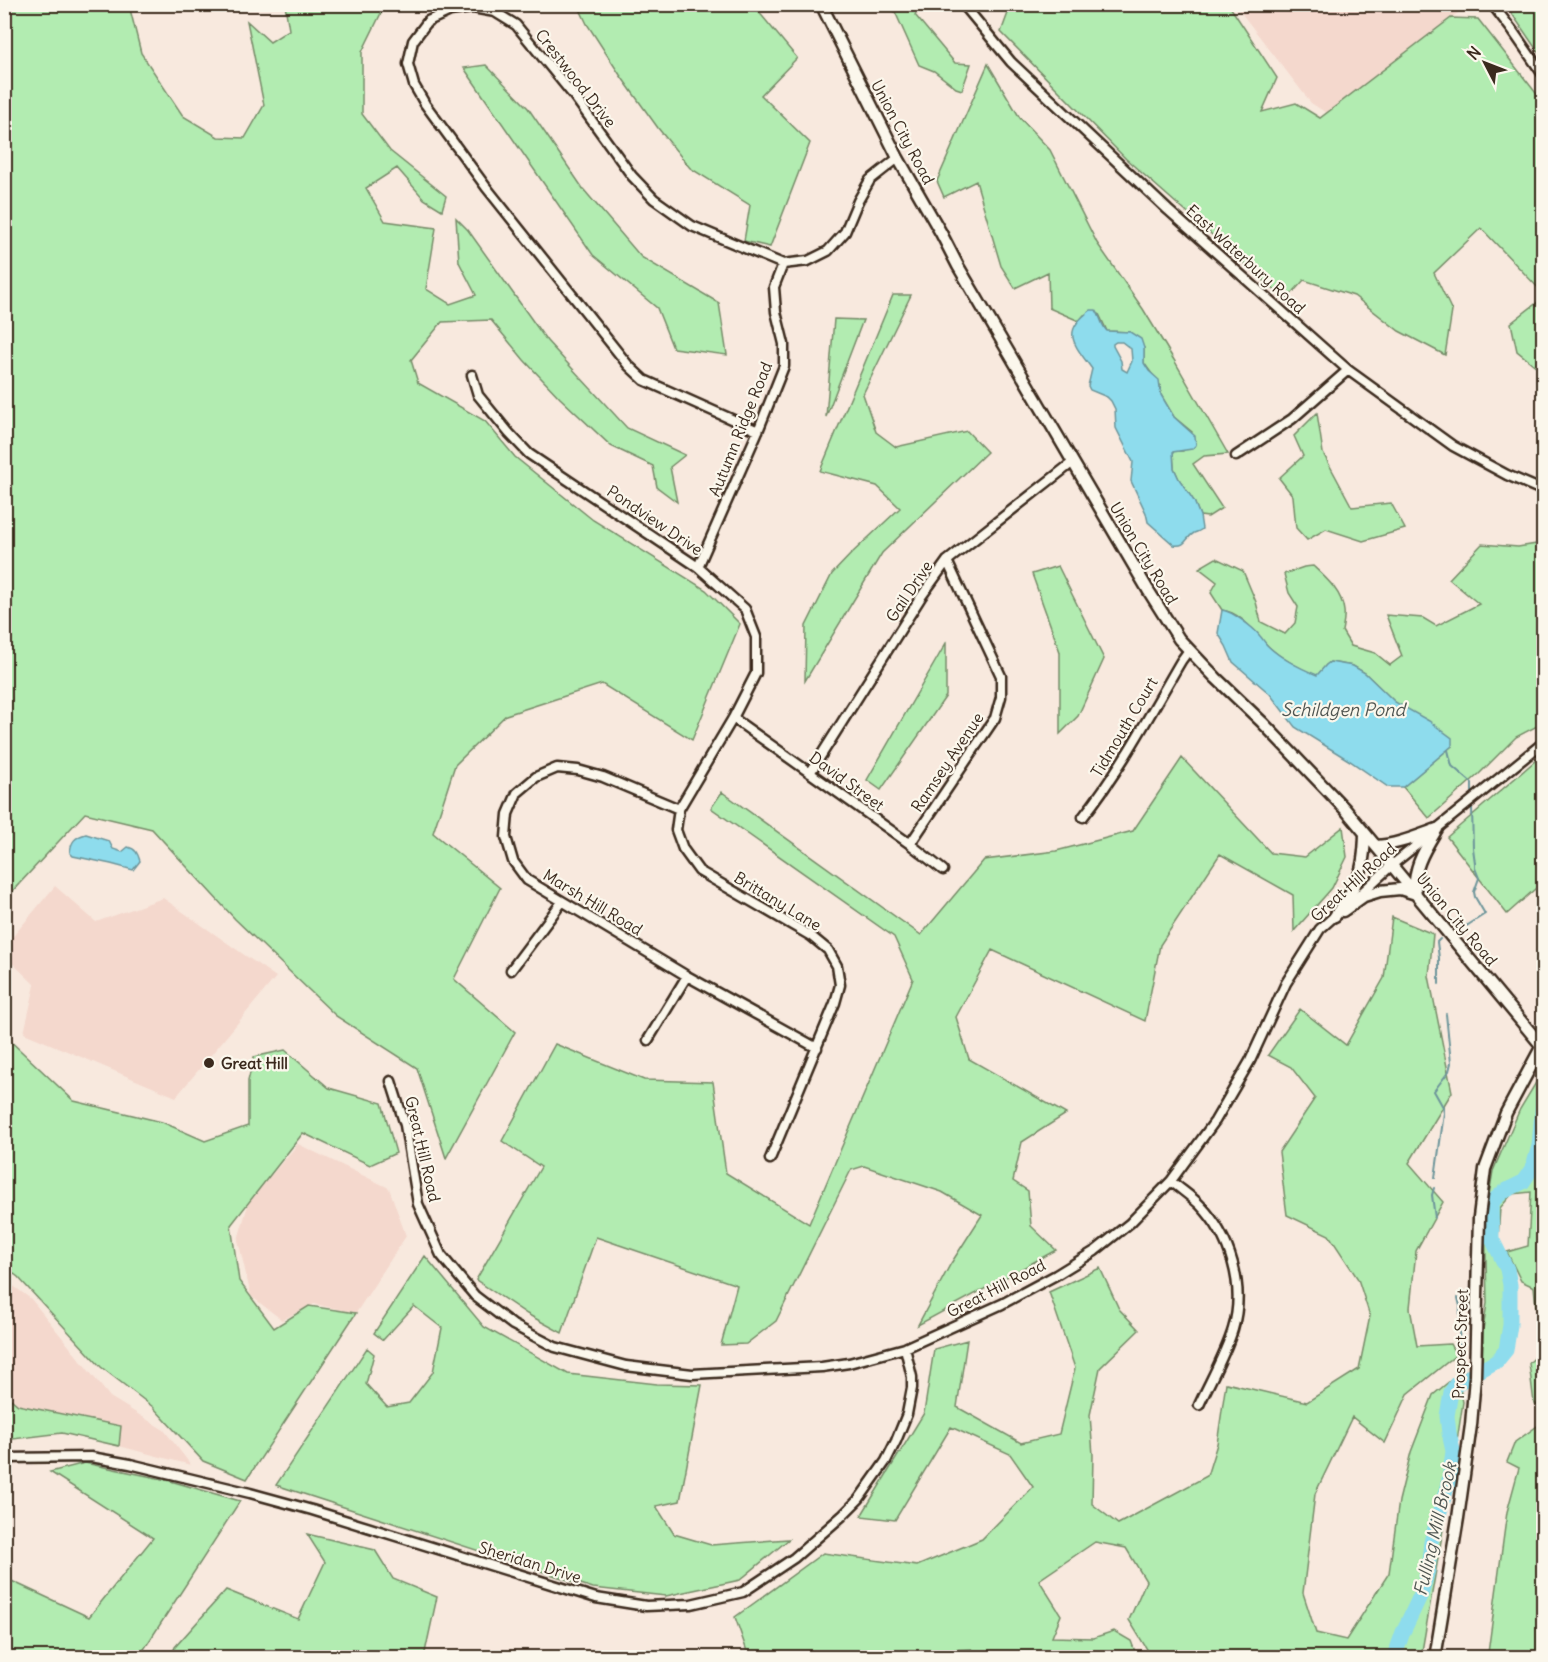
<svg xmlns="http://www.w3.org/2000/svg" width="1548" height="1662" viewBox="0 0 1548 1662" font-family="Delius,sans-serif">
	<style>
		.built { fill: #f4d8cd }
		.green { fill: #b2ecb1; stroke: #768b68; stroke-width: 1.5 }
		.water { fill: #8edced; stroke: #6d959a; stroke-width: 1.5; fill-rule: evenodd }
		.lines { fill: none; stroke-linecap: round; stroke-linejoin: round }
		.stream { stroke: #6d959a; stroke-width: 2 }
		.river { stroke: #8edced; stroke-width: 15 }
		.street-casing { stroke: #3b2a1e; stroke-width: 13 }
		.secondary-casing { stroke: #3b2a1e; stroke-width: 15 }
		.street { stroke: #fbf7ec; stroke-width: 8 }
		.secondary { stroke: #fbf7ec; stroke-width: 10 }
		.poi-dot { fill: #3b2a1e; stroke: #fbf7ec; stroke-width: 2 }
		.labels { text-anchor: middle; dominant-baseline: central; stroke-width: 4.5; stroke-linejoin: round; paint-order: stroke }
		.street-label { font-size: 16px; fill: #3b2a1e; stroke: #fbf7ec }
		.poi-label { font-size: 16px; font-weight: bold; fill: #3b2a1e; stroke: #fbf7ec; text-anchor: start }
		.water-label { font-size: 18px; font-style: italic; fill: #505652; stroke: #fbf7ec }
	</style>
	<rect width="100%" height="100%" fill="#f8e9de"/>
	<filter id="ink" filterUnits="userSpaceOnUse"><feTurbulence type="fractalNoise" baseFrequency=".0167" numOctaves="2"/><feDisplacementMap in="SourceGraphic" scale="12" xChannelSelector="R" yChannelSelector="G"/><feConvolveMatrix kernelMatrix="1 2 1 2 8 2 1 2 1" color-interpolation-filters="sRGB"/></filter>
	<g filter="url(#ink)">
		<path class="built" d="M1235 5H1468L1328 114 1311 103Z
			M55 886 96 922 163 898 276 977 176 1097 24 1033 35 985 5 956V946Z
			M298 1144 389 1188 406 1236 356 1313 314 1304 282 1320 251 1296 238 1240 249 1201Z
			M4 1279 31 1299 110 1397 164 1430 191 1465 119 1446 121 1426 18 1405 5 1394Z"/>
		<path class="green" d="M5 4 129 5 141 53 183 116 218 137 245 138 264 105 247 21 270 42 289 30 285 5H385L362 52V114L390 151 446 196 442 210 424 199 397 168 366 188 385 221 436 228 426 289 450 304 476 295 459 262 456 218 468 230 547 341 627 428 685 455 670 467 677 502 657 487 653 466 611 446 560 398 524 360 491 320 442 322 411 360 418 383 485 421 515 457 593 520 706 590 740 624 692 740 602 684 506 715 455 765 433 833 500 888 454 979 515 1032 446 1158 417 1068 336 1016 235 919 152 829 85 813 5 899Z
			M578 5H753L797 58 761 95 810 143 770 247 744 241 750 205 690 168 658 128 620 75 587 24Z
			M892 5H922L915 15 955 63 971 64 962 90 956 88 934 71 919 65Z
			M1011 5H1229L1277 78 1262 112 1296 103 1320 118 1451 18 1478 19 1543 102V293L1481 228 1434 273 1452 311 1445 355 1399 331 1354 296 1304 280 1286 300 1126 159 1001 32Z
			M1506 5H1543V59Z
			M988 64 1020 118 1050 150 1097 243 1143 309 1174 360 1228 454 1204 456 1193 464 1222 508 1208 517 1200 516 1194 501 1179 479 1174 468 1173 451H1183L1192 432 1174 417 1161 395 1160 385 1144 363V348L1130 332 1107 331 1099 314 1084 315 1079 321 1049 308 1048 272 1015 288 1001 266 976 181 944 197 937 181Z
			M486 65 528 108 584 190 641 257 719 303 727 355 673 348 657 308 593 255 464 68Z
			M893 295H911L863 394 876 432 896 447 967 431 987 452 882 553 805 681 806 626 832 574 852 553 900 508 877 486 820 471Z
			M1543 298V372L1517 351 1511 323Z
			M834 319 863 320 826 417Z
			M1317 413 1323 453 1352 507 1391 503 1405 529 1363 541 1326 529 1307 540 1296 528 1293 496 1279 478 1303 456 1294 436Z
			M1543 543V723L1516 737 1479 774 1429 818 1403 787 1452 746 1395 702 1365 673 1353 666 1330 662 1326 665 1317 676C1299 668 1283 660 1269 647 1255 634 1243 613 1222 610L1211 593 1217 582 1199 568 1216 558 1243 571 1256 602 1261 622 1285 634 1295 623 1298 607 1289 593 1284 574 1304 567 1313 566C1327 579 1342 592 1344 611 1345 618 1343 625 1342 631L1351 646 1375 653 1390 665 1402 656 1386 615 1423 618 1436 626 1479 604 1449 579 1482 544 1518 547Z
			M1058 566 1104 659 1078 716 1060 734V652L1032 574Z
			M946 643V696L881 790 867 780Z
			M1543 754V882L1507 914 1447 837Z
			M1182 758 1271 853 1305 857 1343 827 1347 857 1332 888 1294 931 1293 895 1220 854 1160 945 1145 1021 992 950 956 1017 969 1059 1066 1114 1022 1142 1013 1181 1028 1191 1031 1226 1056 1250 918 1325 950 1265 982 1215 942 1192 864 1166 851 1170 776 1321 746 1344 721 1345 737 1285 596 1237 562 1333 527 1314 476 1280 541 1167 502 1141 555 1044 644 1080 713 1082 726 1173 809 1224 913 979 894 937 711 808 722 792 921 935 984 860 1056 851 1133 831Z
			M1392 917 1433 934 1429 976 1452 1092 1409 1163 1443 1202 1416 1251 1410 1308 1417 1346 1450 1344 1456 1355 1408 1394 1385 1443 1352 1417 1315 1494 1303 1593 1316 1633 1346 1640 1389 1573 1399 1501 1411 1452 1433 1395 1457 1375 1463 1402 1446 1512 1421 1657H1149L1150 1654 1129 1620 1146 1581 1126 1548 1095 1542 1039 1580 1061 1615 1052 1637 1093 1638 1114 1631 1131 1641 1137 1657H981L972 1649 947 1650 945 1658 749 1657 735 1617 823 1553 917 1566 982 1539 1033 1487 1010 1454 951 1427 895 1520 861 1516 924 1413 934 1349 967 1340 957 1407 1021 1443 1059 1434 1075 1368 1049 1292 1100 1268 1119 1309 1139 1330 1100 1368 1090 1415 1093 1455 1092 1504 1118 1524 1207 1476 1217 1444 1226 1383 1307 1402 1359 1369 1370 1316 1358 1279 1329 1235 1287 1215 1279 1152 1315 1098 1291 1067 1268 1055 1300 1009 1346 1045 1384 978Z
			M4 1035 74 1101 162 1122 205 1141 248 1126V1081L254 1057 285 1050 329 1088 382 1103 396 1153 370 1165 303 1133 231 1225 239 1281 274 1328 309 1306 356 1313 247 1479 203 1461 153 1407 101 1367 18 1277 5 1267Z
			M1543 1071V1306L1536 1307 1534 1287 1521 1281 1507 1252 1528 1246 1531 1192 1512 1194 1500 1208 1498 1239 1513 1295 1515 1306 1508 1356 1482 1374 1483 1330 1487 1303 1485 1218 1493 1171 1520 1109Z
			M425 1256 484 1327 568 1374 657 1384 702 1385 680 1501 656 1506 674 1534 711 1545 789 1539 740 1580 666 1596 593 1588 276 1485 367 1348 374 1354 366 1384 387 1407 409 1403 433 1372 442 1328 414 1306 383 1340 374 1333Z
			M1543 1350V1408L1534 1403 1529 1363Z
			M5 1394 18 1405 121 1426 119 1446 62 1433 5 1440Z
			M1543 1422V1657H1528L1527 1654 1519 1657H1491L1488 1653 1507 1512 1519 1468 1507 1462 1515 1442Z
			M85 1463 167 1480 240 1501 139 1657H5V1578L89 1617 153 1538 50 1472Z
			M307 1534 375 1550 393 1579 437 1597 424 1657H171L175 1647 226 1590 298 1619 325 1562Z"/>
		<path class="water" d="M1091 310H1096C1101 317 1101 325 1107 331L1130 332 1141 339 1144 348V363L1149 371 1159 380 1161 395 1174 417 1195 436 1196 445 1192 449 1173 452 1174 468 1179 479 1194 501 1200 516 1202 529C1200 531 1197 532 1194 533 1185 538 1187 547 1174 545L1148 522 1146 513 1131 481 1133 462 1116 428 1115 409 1111 401 1107 397 1090 390 1088 386 1092 369C1074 344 1060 332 1091 310ZM1116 342H1122L1131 349 1132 361 1127 372 1122 369 1121 361 1113 346V344Z
			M1222 610C1232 611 1254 628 1260 636 1263 639 1265 644 1269 647 1283 660 1300 668 1317 675L1326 665 1330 662 1353 666 1365 673 1395 702 1429 721 1452 738V746L1403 787H1388L1350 761 1295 727 1270 694 1233 662 1226 646 1218 633Z
			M86 834 109 841 113 849 122 852 128 847C136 849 138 854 140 861L133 870 111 864 73 856 70 853C71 841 75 837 86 834Z"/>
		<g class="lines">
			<path class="stream" d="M1448 750 1452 766 1472 783V792
				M1455 930 1468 925 1485 914 1475 897 1474 892 1479 878 1475 868V863L1473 848 1472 808
				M1439 984V958L1437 942 1440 939
				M1435 1178 1444 1113 1443 1107 1434 1091 1449 1071 1451 1063 1446 1014
				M1434 1188 1432 1195 1435 1218
				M1458 1298 1460 1306 1459 1343 1465 1377"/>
			<path class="river" d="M1394 1658 1403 1632 1422 1592 1428 1570 1431 1542 1449 1480 1453 1451 1449 1433 1447 1416 1451 1392 1456 1384 1497 1361 1506 1350 1510 1325V1285L1507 1269 1492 1239 1491 1207 1494 1200 1503 1192 1523 1182 1533 1167 1539 1146 1544 1089"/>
			<g class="street-casing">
				<path id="street" d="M963 4 1011 62 1168 210 1348 370 1453 446 1507 475 1544 491
					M1492 4 1512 30 1544 76
					M472 375 478 395 509 433 529 454 698 567 745 609 756 637V673L733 718 679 809 676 830 683 849 699 871 811 936 828 950 837 966 840 985 835 1003 770 1159
					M758 431 644 380 628 365 486 187 425 104 414 85 408 64 413 41 428 21 450 11 473 8 495 12 516 25 574 96 632 176 654 199 692 226 783 264 808 261 828 251 845 232 858 201 870 180 898 158
					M1236 456 1292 419 1348 370
					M698 567 758 431 784 366V344L776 312 774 287 783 264
					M733 718 910 844 943 870
					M810 773 921 597 947 561 1073 462
					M679 809 603 777 578 770 557 768 536 777 517 793 508 814 506 837 513 861 527 880 687 976 817 1048
					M1083 817C1121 769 1150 714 1181 661L1189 650
					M910 844 995 718 1001 697V676L947 561
					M1357 897 1392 865 1544 742
					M511 970 562 902
					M648 1040 687 976
					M391 1081 405 1125 418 1204 441 1255 475 1296 513 1325 555 1347 626 1366 692 1374 822 1367 849 1363 905 1348 1002 1304 1056 1275 1095 1251 1130 1223 1171 1181 1215 1121 1250 1061 1286 983 1320 929 1338 913
					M1171 1181C1180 1189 1191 1196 1200 1205 1230 1236 1246 1286 1233 1329 1226 1353 1210 1381 1199 1405
					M4 1458 91 1457 130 1464 250 1493 312 1510 596 1598 646 1606 691 1604 743 1592 794 1558 842 1516 859 1499 886 1461 896 1441 907 1414 912 1388V1377L905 1348"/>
			</g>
			<g class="secondary-casing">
				<path id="secondary" d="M821 4 898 158 941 233 958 266 1148 590 1179 639 1216 678 1262 722 1345 809 1541 1045
					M1376 846C1397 845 1417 836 1437 829
					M1416 894C1411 870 1425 849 1437 829
					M1343 911 1364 896 1380 891 1400 889 1416 894
					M1335 916C1358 883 1364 875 1365 834
					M1435 1658 1458 1518 1471 1425 1475 1377 1479 1217 1485 1169 1506 1113 1544 1042"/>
			</g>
			<use href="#street" class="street"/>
			<use href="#secondary" class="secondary"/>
		</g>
	</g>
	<circle class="poi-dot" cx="209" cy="1063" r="6"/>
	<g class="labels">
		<g class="street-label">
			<text transform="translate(576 78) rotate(52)">Crestwood Drive</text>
			<text transform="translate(903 132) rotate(62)">Union City Road</text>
			<text transform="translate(1246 259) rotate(42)">East Waterbury Road</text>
			<text transform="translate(740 429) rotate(-68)">Autumn Ridge Road</text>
			<text transform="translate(655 520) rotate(34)">Pondview Drive</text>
			<text transform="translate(1144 553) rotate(59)">Union City Road</text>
			<text transform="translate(909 591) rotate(-56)">Gail Drive</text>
			<text transform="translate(1124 727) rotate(-59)">Tidmouth Court</text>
			<text transform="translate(947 762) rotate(-56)">Ramsey Avenue</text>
			<text transform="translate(847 781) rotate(36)">David Street</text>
			<text transform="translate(1353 882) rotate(-42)">Great Hill Road</text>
			<text transform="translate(778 901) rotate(31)">Brittany Lane</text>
			<text transform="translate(593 902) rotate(31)">Marsh Hill Road</text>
			<text transform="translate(1457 919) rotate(50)">Union City Road</text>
			<text transform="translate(423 1149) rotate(77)">Great Hill Road</text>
			<text transform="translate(996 1288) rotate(-27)">Great Hill Road</text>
			<text transform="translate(1460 1344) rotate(-88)">Prospect Street</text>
			<text transform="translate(530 1562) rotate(17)">Sheridan Drive</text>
		</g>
		<g class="poi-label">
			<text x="221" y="1063">Great Hill</text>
		</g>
		<g class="water-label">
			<text x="1343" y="709">Schildgen Pond</text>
			<text transform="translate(1435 1529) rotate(-77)">Fulling Mill Brook</text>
		</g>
	</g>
	<rect width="1548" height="1662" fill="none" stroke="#fbf7ec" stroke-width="24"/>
	<rect x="12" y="12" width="1524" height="1638" fill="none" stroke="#3b2a1e" stroke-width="2" filter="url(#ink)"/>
	<g transform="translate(1485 63) rotate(312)" stroke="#fbf7ec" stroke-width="4.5" paint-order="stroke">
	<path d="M0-4.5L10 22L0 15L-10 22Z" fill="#3b2a1e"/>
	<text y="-9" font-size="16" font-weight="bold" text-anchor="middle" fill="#3b2a1e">N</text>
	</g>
</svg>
